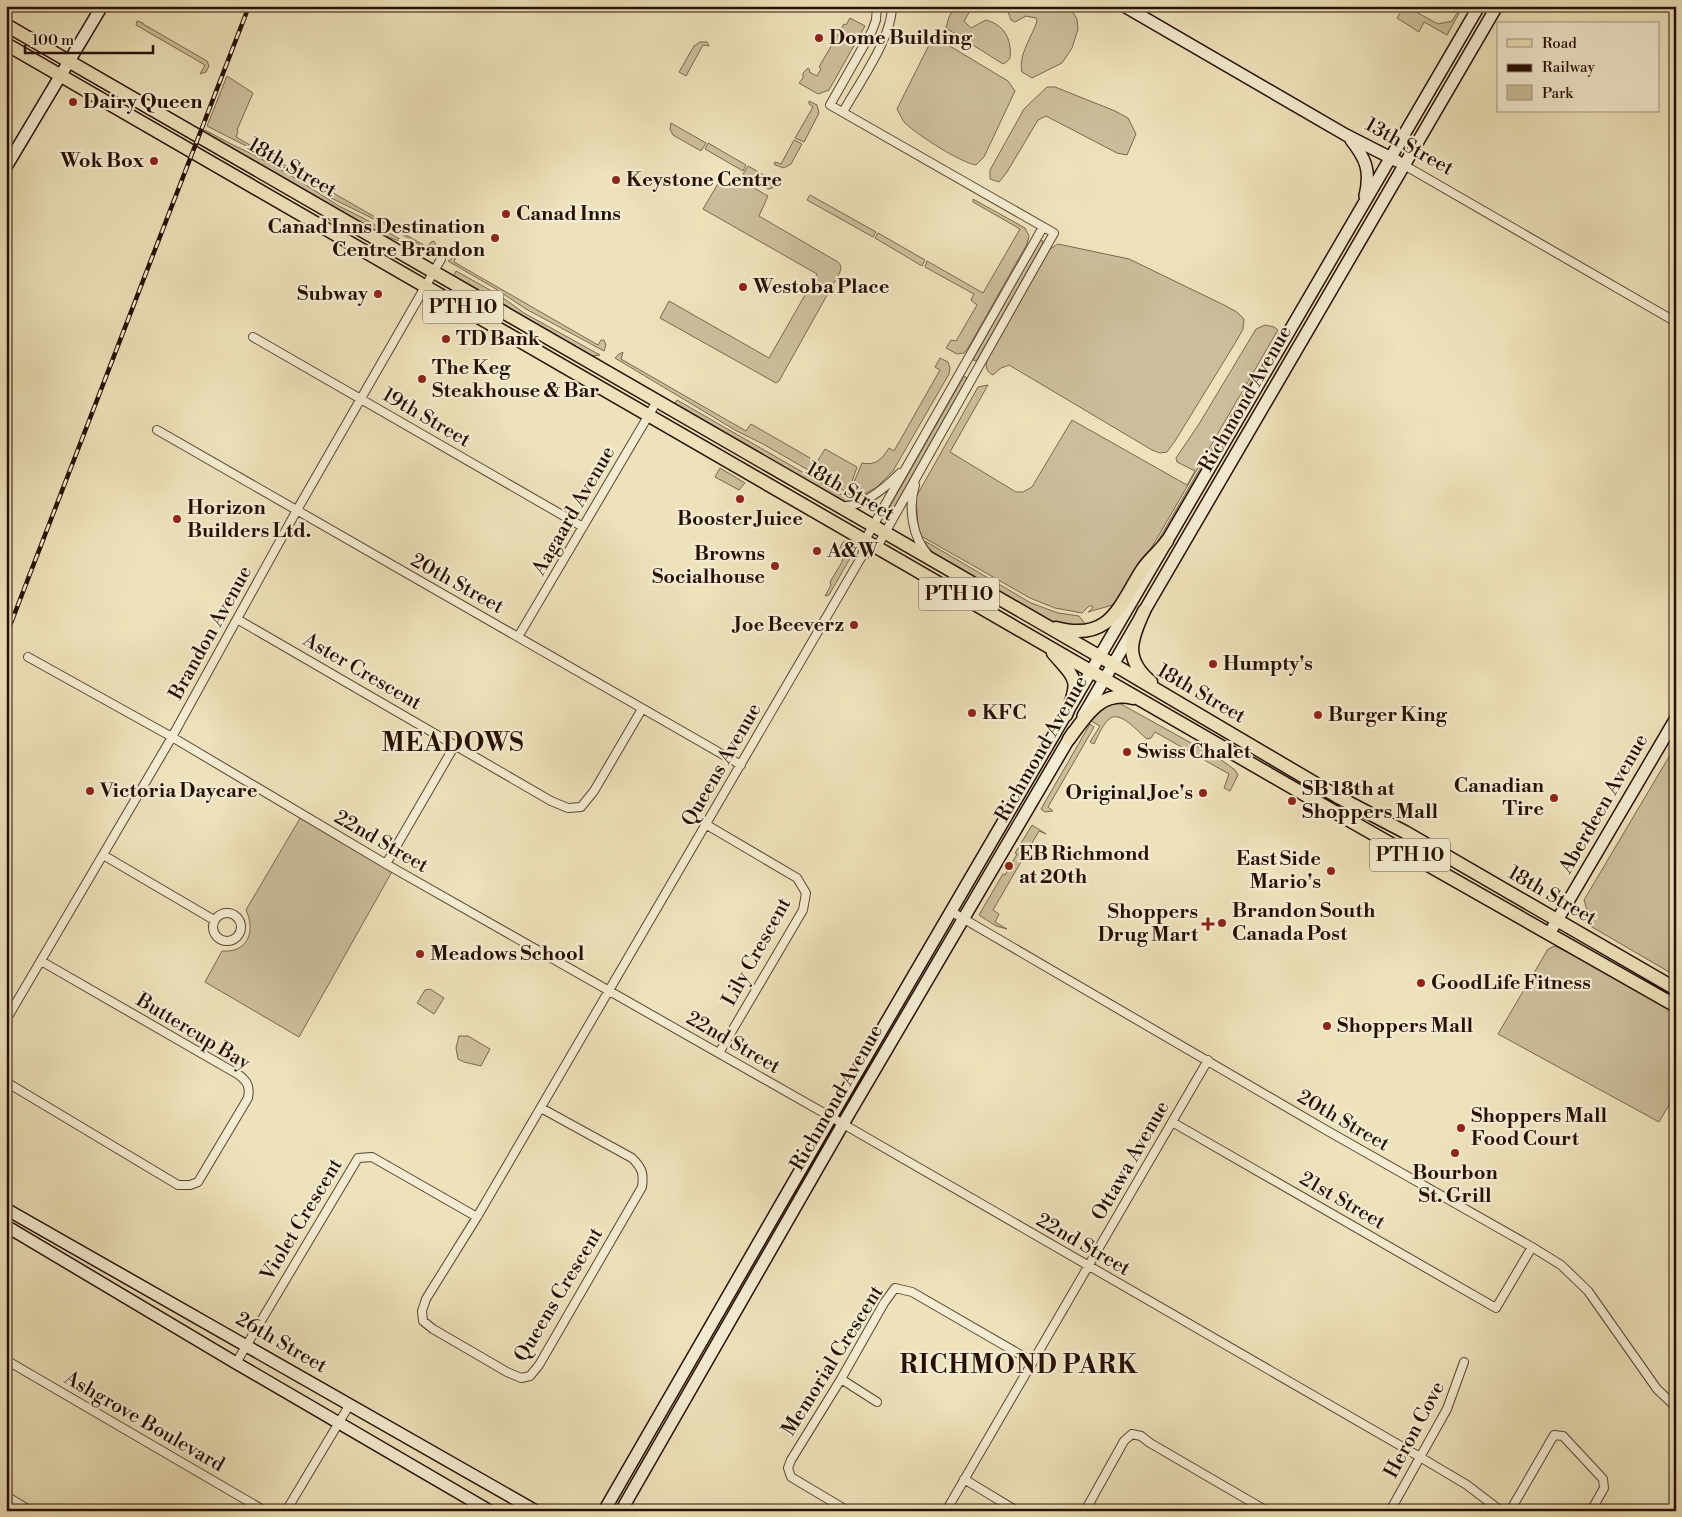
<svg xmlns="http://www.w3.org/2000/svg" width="1682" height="1517" viewBox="0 0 1682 1517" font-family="'Libre Bodoni',serif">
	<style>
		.green { fill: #ccbe9b; stroke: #79674f }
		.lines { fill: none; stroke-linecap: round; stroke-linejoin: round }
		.street-casing { stroke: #584431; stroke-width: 10 }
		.secondary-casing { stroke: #261003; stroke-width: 14 }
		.primary-casing { stroke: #261003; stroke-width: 15 }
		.street { stroke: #f4ecd2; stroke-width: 8 }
		.secondary { stroke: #f4ecd2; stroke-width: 11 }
		.primary { stroke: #eee2ba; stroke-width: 12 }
		.rail-casing { stroke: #261003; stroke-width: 4.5 }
		.rail { stroke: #f4ecd2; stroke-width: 2.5; stroke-dasharray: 8; stroke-linecap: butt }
		.poi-dot { fill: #8f2418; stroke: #f4ecd2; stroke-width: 2 }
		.labels { text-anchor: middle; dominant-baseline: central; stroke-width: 4.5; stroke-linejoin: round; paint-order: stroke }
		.shield { fill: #f4ecd2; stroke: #645241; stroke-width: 1 }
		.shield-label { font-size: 19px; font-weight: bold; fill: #261003 }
		.poi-label { font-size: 20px; font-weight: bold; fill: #261003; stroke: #f4ecd2; text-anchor: start }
		.street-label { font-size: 20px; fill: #261003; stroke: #f4ecd2 }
		.district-label { font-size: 25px; font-weight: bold; letter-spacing: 1px; fill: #261003; stroke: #f4ecd2 }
	</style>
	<rect width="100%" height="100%" fill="#eee2ba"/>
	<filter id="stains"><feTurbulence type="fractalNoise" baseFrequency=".004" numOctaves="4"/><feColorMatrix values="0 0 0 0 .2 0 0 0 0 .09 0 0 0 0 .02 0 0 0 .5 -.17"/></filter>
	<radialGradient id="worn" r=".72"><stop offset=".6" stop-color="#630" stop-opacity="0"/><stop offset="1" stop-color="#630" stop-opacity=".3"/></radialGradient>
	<path class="green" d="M955 6H973L964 21 971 28 986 20C1000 24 1009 33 1010 48 1011 56 1011 60 1003 64L946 28 949 17Z
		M1006 6H1069L1077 19 1078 29 1072 48 1062 63 1032 78 1022 72C1018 55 1032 37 1037 21L1036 18 1026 16 1015 22 1011 20Z
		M1399 6H1405L1438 24 1452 21 1461 7 1463 6 1447 35 1424 22 1419 32 1397 18 1403 8Z
		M850 18 865 26 829 90 818 94 799 83 803 78V73L808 68 810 70 809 72 817 76 821 69 819 67 844 24 846 25Z
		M137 21 143 23V24L207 61 209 66 206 72 200 74 205 65 136 25Z
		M938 39 1008 81 1015 91 984 157 976 165C959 162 918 135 905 123 902 120 900 114 897 109L927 49 932 40Z
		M700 42H707L709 46 703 45 686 76 679 72 694 46Z
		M227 76 253 93 237 130 238 132 236 137 427 247 431 242 434 241 437 247 435 254 386 225 331 198 302 178 258 152 207 126Z
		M1047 87H1055L1115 111 1128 118 1136 134 1127 155 1117 153 1046 116 1038 120 1007 172 999 182 990 179V170L1024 109Z
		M809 101 817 105 819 113 804 142 795 138 813 107 809 104Z
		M671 123 706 143 701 151 673 135 670 129Z
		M205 130 231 144 258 157 295 178 339 206 363 218 403 241 402 242 377 233 204 133Z
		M794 140 802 144 791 164 784 168 775 165 774 163 775 162 781 164Z
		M708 143 746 165 743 171 705 149Z
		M748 166 776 182 772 188 768 189 743 174Z
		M733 176 768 196 759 216 838 262 841 266 840 272 779 381 776 383 660 318 669 301 769 358 817 274 703 209 719 182 727 186Z
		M810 195 876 232 873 237 807 200Z
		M973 199 1025 228 1029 236 1027 244 968 348 964 353 957 354 946 348 951 340 956 341 977 305 971 300 974 294 925 267 927 261 983 293 1020 229 973 202Z
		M878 233 925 260 922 266 875 238Z
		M1042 240 1043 243 977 360 974 361V358L1040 240Z
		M1058 244 1129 259 1224 305 1237 312 1244 319 1243 329 1237 340 1175 441 1167 452 1160 453 1152 450 1009 365 1001 368 993 375C987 372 985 367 987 360L1050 249Z
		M456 256 454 262 598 345 601 340H604L606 345 604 351 526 309 496 289 448 261Z
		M456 271 499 295 524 313 600 355 591 356 453 277Z
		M1265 325 1274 327 1278 330 1127 590 1116 604 1088 612 1093 608 1092 606H1089L1082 613 1055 608 1030 598 921 536 918 525 916 497 978 387 988 385 950 452 1016 492H1023L1032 487 1072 420 1187 485 1195 471 1177 462 1176 458 1199 424 1256 329Z
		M1279 333 1281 335 1158 546 1149 556Z
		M623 352 621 359 746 431 751 424 817 462 825 449 857 467 848 493 763 444 735 430 615 358 619 354Z
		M940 358 948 362 950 368 949 374 893 471 877 487 856 499 849 494 862 463C876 466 882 459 889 448L894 451 940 370 935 367Z
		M964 376 967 378 888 518 884 517Z
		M677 400 851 500 844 502 674 405Z
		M720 468 745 483 739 490 715 477Z
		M844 541 852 546 853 553 829 595 825 596 831 585 830 582 842 562 844 553 839 549Z
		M925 541 1031 603 1058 613 1079 616 1087 626 1065 625 1047 619 938 557 928 547Z
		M1119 703 1220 759 1235 770 1238 775 1230 791 1224 788 1229 774 1155 732 1151 738 1147 739C1138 732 1119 708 1108 720 1102 726 1098 736 1094 744L1090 742 1100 726 1091 721 1093 718 1107 704Z
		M1090 724 1094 727 1048 807 1053 811 1045 812 1041 809Z
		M1676 745V976L1592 927 1584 900Z
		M302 815 394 868 299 1037 205 982 222 951C248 953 256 931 246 910Z
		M1032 825 1046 834 1039 831 993 910 999 914 995 922 1007 929 996 926 979 915 1003 874 1005 875 1017 854 1015 853Z
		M1555 946 1676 1008V1093L1659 1122 1498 1034 1548 949Z
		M430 989 444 998 434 1014 417 1003 425 990Z
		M459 1036H468L490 1049 481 1066 464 1062 458 1059 456 1048Z"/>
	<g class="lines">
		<g class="street-casing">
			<path id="street" d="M843 112C859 83 892 38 892 6
				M1404 165 1676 322
				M253 337 583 527
				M157 430 741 765
				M915 485C908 507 912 537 928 555
				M840 506C862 509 886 487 900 473
				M862 556 877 547 1054 233 830 105 872 31 876 20 877 6
				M237 619 551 801 568 808 581 807 594 791 642 709
				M518 637 657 401
				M28 657 172 737 386 864 831 1117 1420 1457 1467 1485 1501 1511
				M707 825 797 878 806 893 803 910 719 1053
				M103 855 214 920
				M386 864 455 745
				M952 912 1326 1130 1532 1247 1561 1265 1588 1291 1657 1389 1676 1407
				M213 927a14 14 0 1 1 28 0a14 14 0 1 1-28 0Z
				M6 1020 172 737 297 510 441 259
				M6 1082 178 1185H190L198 1182 248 1098C250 1087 248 1082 239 1075L41 961
				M541 1108 632 1158C642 1168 644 1173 642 1187L539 1365 530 1376 521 1378 507 1372 433 1329 423 1321 422 1311 426 1299 477 1217 862 556 865 540 1043 227
				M1172 1122 1496 1308 1532 1247
				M6 1360 265 1511
				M236 1363 358 1158 372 1157 477 1217
				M841 1379 877 1402
				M964 1479 1017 1511
				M6 1496 31 1511
				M286 1511 350 1404
				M848 1511 791 1477 788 1468 791 1460 841 1379 884 1303 895 1288 912 1292 1033 1362
				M946 1511 1208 1060
				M1085 1511 1124 1441 1132 1434 1141 1436 1150 1443 1267 1511
				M1390 1511 1447 1409 1464 1362
				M1510 1511 1554 1435 1563 1436 1603 1479 1604 1488 1591 1511"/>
		</g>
		<g class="secondary-casing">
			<path id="secondary" d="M1124 6 1346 135 1397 161
				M1351 140C1366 159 1371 171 1365 196
				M6 167 102 6
				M1083 716 1497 6
				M1549 934 1676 718
				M6 1209 536 1511
				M6 1226 236 1363 490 1511
				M604 1511 831 1117 1479 6
				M621 1511 843 1124 1073 732"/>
		</g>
		<g class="primary-casing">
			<path id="primary" d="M6 25 1123 670 1340 798 1405 832 1676 989
				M6 44 1326 807 1676 1006
				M1144 611C1131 639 1123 659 1151 682
				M1056 628C1110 642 1118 608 1142 570 1149 559 1160 551 1167 541
				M1053 653C1076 680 1081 679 1066 715
				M1069 739C1086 716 1100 690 1133 698"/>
		</g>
		<use href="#street" class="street"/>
		<use href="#secondary" class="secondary"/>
		<use href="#primary" class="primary"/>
		<g class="rail-casing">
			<path id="rail" d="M6 636 249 6"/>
		</g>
		<use href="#rail" class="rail"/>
	</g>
	<g class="poi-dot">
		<circle cx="819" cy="38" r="5"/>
		<circle cx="73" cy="102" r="5"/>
		<circle cx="154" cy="161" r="5"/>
		<circle cx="616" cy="180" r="5"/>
		<circle cx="506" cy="214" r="5"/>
		<circle cx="495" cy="238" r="5"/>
		<circle cx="743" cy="287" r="5"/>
		<circle cx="378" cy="294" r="5"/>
		<circle cx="446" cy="339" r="5"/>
		<circle cx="422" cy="379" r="5"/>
		<circle cx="740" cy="499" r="5"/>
		<circle cx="177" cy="519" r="5"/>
		<circle cx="817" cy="551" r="5"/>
		<circle cx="775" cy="566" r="5"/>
		<circle cx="854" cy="625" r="5"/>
		<circle cx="1213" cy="664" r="5"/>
		<circle cx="972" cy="713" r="5"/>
		<circle cx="1318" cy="715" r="5"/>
		<circle cx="1127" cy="752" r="5"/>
		<circle cx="90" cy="791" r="5"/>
		<circle cx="1203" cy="793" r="5"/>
		<circle cx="1554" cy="798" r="5"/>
		<circle cx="1292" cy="801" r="5"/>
		<circle cx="1009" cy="866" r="5"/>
		<circle cx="1331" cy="871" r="5"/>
		<circle cx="1222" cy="923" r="5"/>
		<path d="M1205.5 916.5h5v5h5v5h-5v5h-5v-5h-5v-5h5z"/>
		<circle cx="420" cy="954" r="5"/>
		<circle cx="1421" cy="983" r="5"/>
		<circle cx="1327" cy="1026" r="5"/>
		<circle cx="1461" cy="1128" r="5"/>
		<circle cx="1455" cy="1153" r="5"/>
	</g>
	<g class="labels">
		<g class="shield">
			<rect x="423" y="290.5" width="80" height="33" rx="4"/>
			<rect x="919" y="577.5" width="80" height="33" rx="4"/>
			<rect x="1370" y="838.5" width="80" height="33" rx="4"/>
		</g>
		<g class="shield-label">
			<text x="463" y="307">PTH 10</text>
			<text x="959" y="594">PTH 10</text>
			<text x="1410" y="855">PTH 10</text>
		</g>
		<g class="poi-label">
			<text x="829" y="38">Dome Building</text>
			<text x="83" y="102">Dairy Queen</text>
			<text x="144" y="161" text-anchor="end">Wok Box</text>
			<text x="626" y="180">Keystone Centre</text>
			<text x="516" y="214">Canad Inns</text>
			<text x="485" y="227" text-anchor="end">Canad Inns Destination<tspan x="485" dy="23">Centre Brandon</tspan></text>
			<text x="753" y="287">Westoba Place</text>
			<text x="368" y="294" text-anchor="end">Subway</text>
			<text x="456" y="339">TD Bank</text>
			<text x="432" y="368">The Keg<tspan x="432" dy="23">Steakhouse &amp; Bar</tspan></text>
			<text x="187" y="508">Horizon<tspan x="187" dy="23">Builders Ltd.</tspan></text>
			<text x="740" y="519" text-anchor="middle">Booster Juice</text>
			<text x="827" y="551">A&amp;W</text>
			<text x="765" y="554" text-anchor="end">Browns<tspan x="765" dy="23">Socialhouse</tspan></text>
			<text x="844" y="625" text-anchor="end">Joe Beeverz</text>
			<text x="1223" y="664">Humpty's</text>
			<text x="982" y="713">KFC</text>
			<text x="1328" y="715">Burger King</text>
			<text x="1137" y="752">Swiss Chalet</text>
			<text x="1544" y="786" text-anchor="end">Canadian<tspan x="1544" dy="23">Tire</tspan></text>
			<text x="1302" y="789">SB 18th at<tspan x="1302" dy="23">Shoppers Mall</tspan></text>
			<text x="100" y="791">Victoria Daycare</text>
			<text x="1193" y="793" text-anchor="end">Original Joe's</text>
			<text x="1019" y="854">EB Richmond<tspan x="1019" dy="23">at 20th</tspan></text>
			<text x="1321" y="859" text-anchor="end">East Side<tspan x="1321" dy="23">Mario's</tspan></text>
			<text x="1232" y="911">Brandon South<tspan x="1232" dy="23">Canada Post</tspan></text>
			<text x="1198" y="912" text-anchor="end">Shoppers<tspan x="1198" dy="23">Drug Mart</tspan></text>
			<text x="430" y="954">Meadows School</text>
			<text x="1431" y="983">GoodLife Fitness</text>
			<text x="1337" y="1026">Shoppers Mall</text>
			<text x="1471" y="1116">Shoppers Mall<tspan x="1471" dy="23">Food Court</tspan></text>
			<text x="1455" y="1173" text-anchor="middle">Bourbon<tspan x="1455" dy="23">St. Grill</tspan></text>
		</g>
		<g class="street-label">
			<text transform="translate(1409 147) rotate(29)">13th Street</text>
			<text transform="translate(292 168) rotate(30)">18th Street</text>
			<text transform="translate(1246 399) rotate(-60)">Richmond Avenue</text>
			<text transform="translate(426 418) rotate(30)">19th Street</text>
			<text transform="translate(850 492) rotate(30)">18th Street</text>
			<text transform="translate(574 511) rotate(-60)">Aagaard Avenue</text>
			<text transform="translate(457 584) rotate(29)">20th Street</text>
			<text transform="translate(211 633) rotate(-61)">Brandon Avenue</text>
			<text transform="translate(362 672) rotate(30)">Aster Crescent</text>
			<text transform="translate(1201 694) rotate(30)">18th Street</text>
			<text transform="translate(1042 749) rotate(-60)">Richmond Avenue</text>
			<text transform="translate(722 765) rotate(-60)">Queens Avenue</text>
			<text transform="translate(1604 804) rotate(-60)">Aberdeen Avenue</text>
			<text transform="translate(381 842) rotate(30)">22nd Street</text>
			<text transform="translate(1552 896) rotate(30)">18th Street</text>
			<text transform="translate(757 952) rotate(-61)">Lily Crescent</text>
			<text transform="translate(193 1032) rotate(31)">Buttercup Bay</text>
			<text transform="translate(733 1043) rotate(30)">22nd Street</text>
			<text transform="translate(837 1098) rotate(-60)">Richmond Avenue</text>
			<text transform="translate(1343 1121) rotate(30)">20th Street</text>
			<text transform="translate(1131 1161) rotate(-60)">Ottawa Avenue</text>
			<text transform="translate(1342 1201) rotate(30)">21st Street</text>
			<text transform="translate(302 1220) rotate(-59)">Violet Crescent</text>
			<text transform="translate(1083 1245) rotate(30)">22nd Street</text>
			<text transform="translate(559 1295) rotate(-59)">Queens Crescent</text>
			<text transform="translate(281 1343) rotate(30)">26th Street</text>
			<text transform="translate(833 1361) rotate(-58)">Memorial Crescent</text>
			<text transform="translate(144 1422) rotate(30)">Ashgrove Boulevard</text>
			<text transform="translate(1415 1430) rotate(-62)">Heron Cove</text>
		</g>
		<g class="district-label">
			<text x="453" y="743">MEADOWS</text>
			<text x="1019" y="1365">RICHMOND PARK</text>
		</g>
	</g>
	<rect width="1682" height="1517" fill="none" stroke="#eee2ba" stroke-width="25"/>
	<rect x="8" y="8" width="1667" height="1502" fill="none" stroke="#261003" stroke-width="2.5"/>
	<rect x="12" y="12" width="1657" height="1492" fill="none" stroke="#261003"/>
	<rect x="1497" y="22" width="162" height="90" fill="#f4ecd2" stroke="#a2947f"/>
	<rect x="1507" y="39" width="25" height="8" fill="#eee2ba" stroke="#a2947f"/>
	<text x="1542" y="48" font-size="15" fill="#261003">Road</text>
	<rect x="1507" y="64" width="25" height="8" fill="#261003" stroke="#a2947f"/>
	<text x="1542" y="72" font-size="15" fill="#261003">Railway</text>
	<rect x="1507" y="85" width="25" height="15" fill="#ccbe9b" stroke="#a2947f"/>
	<text x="1542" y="98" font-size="15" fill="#261003">Park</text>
	<path d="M25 45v8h128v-8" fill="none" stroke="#261003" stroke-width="2.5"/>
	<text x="32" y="45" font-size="15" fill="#261003" stroke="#f4ecd2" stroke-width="4" paint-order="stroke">100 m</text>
	<rect width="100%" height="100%" filter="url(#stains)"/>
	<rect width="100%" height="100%" fill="url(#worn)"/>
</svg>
